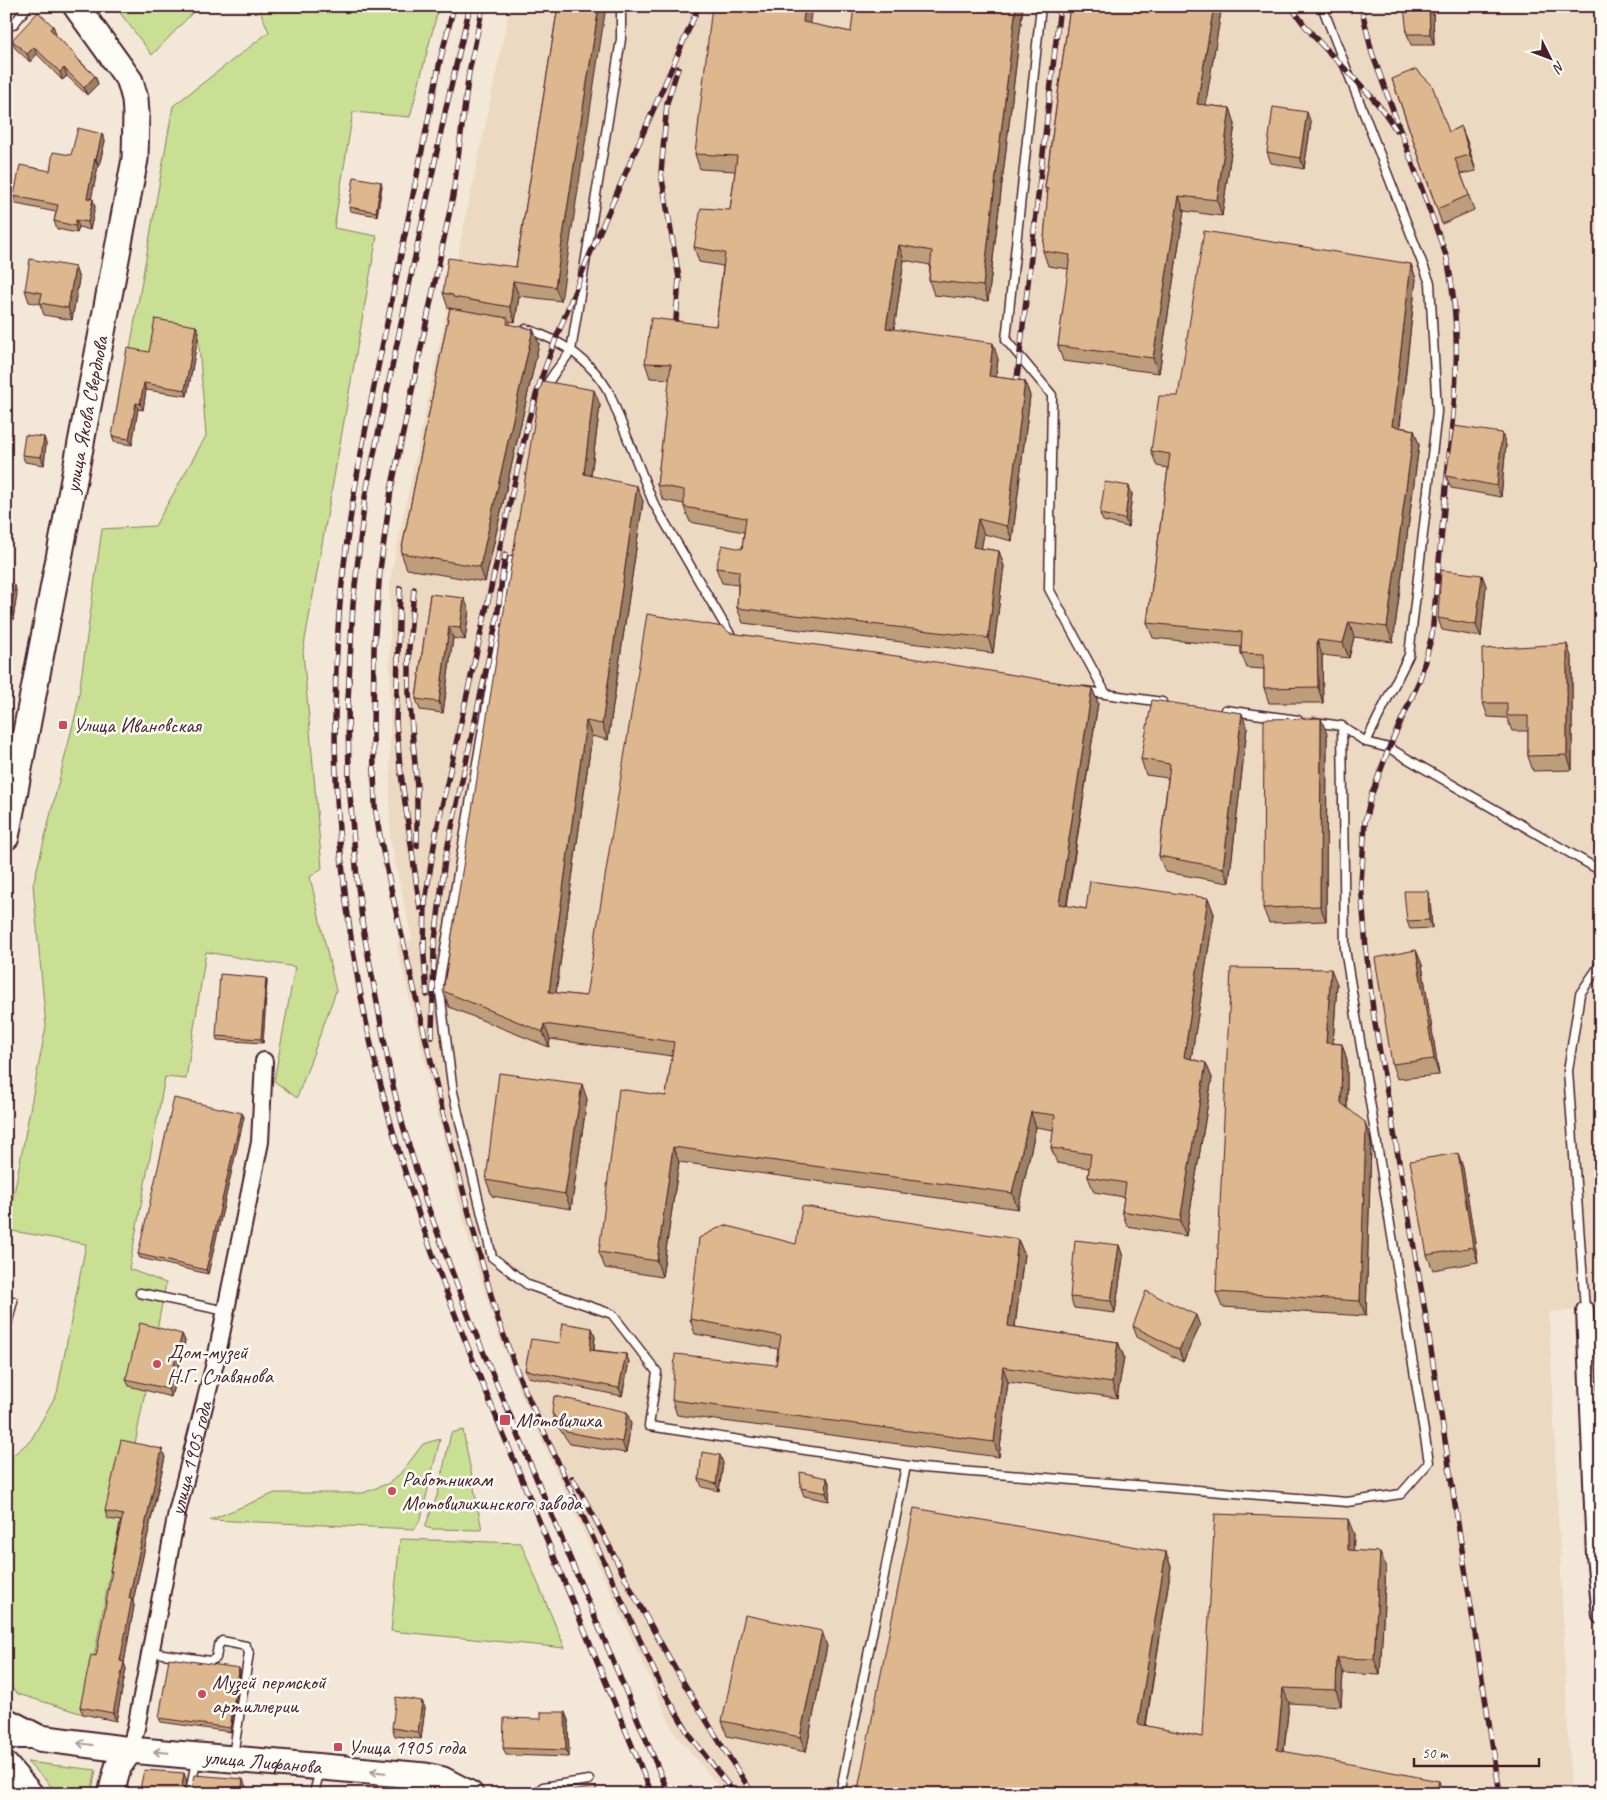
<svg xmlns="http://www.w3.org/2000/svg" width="1607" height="1800" viewBox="0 0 1607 1800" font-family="Caveat,sans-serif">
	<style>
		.built { fill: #ecd9c2 }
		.green { fill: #c8df94; stroke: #897f60 }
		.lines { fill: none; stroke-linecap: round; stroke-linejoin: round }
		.service-casing { stroke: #4a1f2b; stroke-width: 11 }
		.minor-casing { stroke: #4a1f2b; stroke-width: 20 }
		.tertiary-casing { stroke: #4a1f2b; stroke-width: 24 }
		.primary-casing { stroke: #4a1f2b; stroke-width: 29 }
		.service { stroke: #fdfcf7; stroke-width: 8 }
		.minor { stroke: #fdfcf7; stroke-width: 16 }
		.tertiary { stroke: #fdfcf7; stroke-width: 20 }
		.primary { stroke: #fdfcf7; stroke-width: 25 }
		.rail-casing { stroke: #4a1f2b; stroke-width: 5.5 }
		.rail { stroke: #fdfcf7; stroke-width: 4; stroke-dasharray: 11; stroke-linecap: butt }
		.wall { fill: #be9d7a; stroke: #4a1f2b }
		.shaded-wall { fill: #9b8063; stroke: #4a1f2b }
		.building { fill: #ddb78e; stroke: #4a1f2b }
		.oneway { stroke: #ac999b }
		.poi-dot { fill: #d1495b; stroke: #fdfcf7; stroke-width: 2 }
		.labels { text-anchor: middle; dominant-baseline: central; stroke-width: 5; stroke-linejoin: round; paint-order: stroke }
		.street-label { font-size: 21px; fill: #4a1f2b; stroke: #fdfcf7 }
		.poi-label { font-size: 21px; fill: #4a1f2b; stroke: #fdfcf7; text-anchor: start }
	</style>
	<rect width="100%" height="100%" fill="#f3e7d8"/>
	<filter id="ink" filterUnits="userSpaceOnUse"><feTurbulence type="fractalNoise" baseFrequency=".02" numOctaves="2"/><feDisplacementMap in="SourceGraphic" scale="10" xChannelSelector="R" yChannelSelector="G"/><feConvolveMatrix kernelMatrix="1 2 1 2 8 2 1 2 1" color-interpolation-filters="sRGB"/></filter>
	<g filter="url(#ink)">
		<path class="built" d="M510 6H1601V1310L1597 1309 1549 1312 1571 1794H725L675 1734 521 1394 498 1334 466 1231 396 943 412 939 390 839V580Z"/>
		<path class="green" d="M115 6H199L152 55Z
			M258 6H439L410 117 353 112 334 228 377 236 303 651 322 868 310 877 336 991 297 1098 274 1081 295 967 206 952 186 1079 165 1077 129 1269 166 1283 83 1714 18 1694 6 1683V1461L31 1440 57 1393 86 1244 7 1230 46 1026 33 885 77 708 102 529 155 526 206 436 198 332 151 358 129 354 173 106 269 32Z
			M463 1430 482 1530 432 1529 425 1527 437 1496 451 1433Z
			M440 1439 421 1518 415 1529 210 1520 275 1493H363L389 1483 400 1474 423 1444Z
			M400 1539 521 1543 565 1648 391 1631Z
			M27 1762 96 1770 91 1794H56L47 1781Z"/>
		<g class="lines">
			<g class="service-casing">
				<path id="service" d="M1041 6 1006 340 1052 395 1049 589 1106 694
					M1322 6 1430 283 1437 412 1409 655 1366 742
					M13 25 28 6
					M526 329C561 340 591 361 609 392L653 502 734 641
					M544 389 555 372 571 351 621 39V6
					M512 560 439 984 453 1092 492 1257 528 1285 612 1314 657 1372 649 1426 922 1468 1347 1502 1401 1494 1429 1462 1345 949 1342 726
					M1084 691 1162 702
					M1225 710 1298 720
					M1314 722 1342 726 1366 742 1389 748 1601 871
					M140 1293 226 1311
					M1585 1310 1568 1071 1580 994 1601 963
					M6 1329 13 1301
					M150 1652 210 1661 216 1658 218 1646 222 1641 246 1646 249 1653 233 1756
					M190 1794 196 1760
					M318 1794 315 1789 320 1770
					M535 1794 543 1787 589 1780
					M840 1794 906 1466"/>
			</g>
			<g class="minor-casing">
				<g id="minor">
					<path d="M1585 1310 1595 1555 1601 1616"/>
					<path id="s1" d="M130 1750 136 1728 177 1512 216 1359 260 1142 264 1061"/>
				</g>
			</g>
			<g class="tertiary-casing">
				<path id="tertiary" d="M6 1738H37"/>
			</g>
			<g class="primary-casing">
				<g id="primary">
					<path id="s2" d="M6 837 135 159 136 114 135 99 130 81 76 6"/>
					<path id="s3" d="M6 1721 39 1738 130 1750 425 1776 443 1780 470 1794"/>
					<path d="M6 1766 30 1794"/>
					<path d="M111 1794 118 1767 130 1750"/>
				</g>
			</g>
			<use href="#service" class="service"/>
			<use href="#minor" class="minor"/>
			<use href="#tertiary" class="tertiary"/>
			<use href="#primary" class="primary"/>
			<g class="rail-casing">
				<path id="rail" d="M454 6 440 61C423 144 407 226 390 309 368 415 345 521 338 629 328 781 343 939 381 1086 413 1215 463 1338 514 1460 560 1571 606 1682 652 1794
					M470 6 446 108 365 497 353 604 348 700 349 784 357 878 363 928 392 1082 403 1126 426 1202 472 1325 669 1794
					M483 6 469 72 453 196 391 490 380 570 374 648 373 734 375 806 380 837 393 898 442 1109 479 1252 498 1320 522 1384 662 1688 690 1736 735 1794
					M1291 6C1320 52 1368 83 1396 130
					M1361 6 1372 53 1446 255C1457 301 1458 346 1455 393L1432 635 1420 679 1389 748 1371 796 1365 822 1361 883 1366 949 1374 1018 1424 1305 1500 1794
					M675 334 679 278 661 173 667 103 678 68
					M1016 387 1060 6
					M400 588 396 722 400 767 420 908
					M414 589 409 648V693L417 788V846
					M423 943 427 995
					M424 950 425 902 436 833 529 418 541 379 555 341 586 263 699 6
					M432 1037 434 948 445 859 497 619 505 554
					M572 1478C595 1515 613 1555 633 1593 670 1661 710 1729 753 1794"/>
			</g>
			<use href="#rail" class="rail"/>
		</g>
		<path class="wall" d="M558 6 561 301 519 296 515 322 509 321 511 325 533 329 539 344 485 582 407 569 401 553 450 308H448L443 293 516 267Z
			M1023 6 988 301 934 295 929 280 930 265 904 260 894 330 998 359 996 377 1025 381 1030 396 1012 541 984 534 981 548 999 551 1004 566 993 653 743 623 737 608 738 585 722 583 716 568 742 549 744 532 690 522 684 507V504L663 500 657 485 670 379 650 378 645 363 716 326 723 266 699 262 694 247 730 210 735 171 700 169 695 154 810 24 851 32Z
			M1070 6H1222L1205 105 1230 108 1235 124 1222 216 1184 211 1159 373 1063 361 1058 346 1069 269 1048 266 1043 251 1048 195 1045 188Z
			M1433 6 1434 45H1411L1407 34Z
			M53 26 56 34H55L78 59 95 76 98 84 87 95 67 76 62 80 37 54 30 62 15 48 12 40Z
			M1392 79 1449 132 1461 126 1476 171 1461 174 1474 210 1442 224Z
			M1311 123 1304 169 1271 163 1267 152Z
			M102 134 105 141 99 166H98L91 199 95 207 90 230 79 227 77 233 57 229 54 221 56 212 16 204 14 196Z
			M382 186 377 216 350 211 349 207Z
			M1411 264 1416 279 1400 427 1414 430 1419 445 1393 642 1354 637 1349 658 1322 655 1323 703H1269L1264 688V669L1247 668 1241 653V647L1153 638 1147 623 1168 468 1157 466 1151 451 1178 396Z
			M75 267 79 279 72 320 44 315 40 304 29 302 25 290Z
			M196 326 199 332 187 396 146 390 143 410 138 409 132 445 114 442 112 436 149 352Z
			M600 405 591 476 643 501 608 740 592 736 556 993 586 996 730 633 1092 688 1098 703 1067 906 1086 909 1208 898 1214 914 1191 1059 1206 1063 1212 1078 1186 1236 1127 1226 1122 1211 1124 1197 1094 1192 1088 1177 1089 1168 1057 1163 1051 1148 1054 1130 1036 1127 1018 1209 679 1162 662 1277 605 1268 599 1252 666 1096 672 1056 550 1039 549 1047 449 1007 443 991Z
			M44 437 46 444 44 465 25 462 22 455Z
			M1506 445 1501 497 1451 488 1446 476Z
			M1129 486 1132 494 1128 527 1103 521 1100 514Z
			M1482 575 1486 586 1481 637 1442 630 1438 618Z
			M6 584 17 594 12 625 6 624Z
			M430 594 469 610 465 640 453 638 443 713 420 710 416 699Z
			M1572 659V770L1533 771 1528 756V731H1512L1507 718 1488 717 1483 703Z
			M1247 728 1229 883 1165 872 1159 856 1168 778 1146 775 1141 759Z
			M1327 734 1326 921 1269 923 1263 908Z
			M1430 899 1432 928 1410 929 1407 921Z
			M1416 950 1422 965 1439 1075 1397 1079 1392 1064Z
			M266 978 267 981 263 1043 217 1040 216 1036Z
			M1337 984 1333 1043 1342 1044 1347 1060V1108L1370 1138 1371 1144 1366 1316 1222 1307 1216 1292Z
			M587 1099 571 1209 492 1196 486 1180Z
			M242 1113 244 1117 208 1274 140 1258 138 1254Z
			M1458 1153 1463 1168 1478 1262 1433 1270 1427 1255Z
			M1018 1239 1024 1254 1015 1327 1118 1342 1124 1357 1117 1398 1008 1382 999 1457 677 1415 672 1400 776 1365 778 1349 695 1334 690 1319 796 1244Z
			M1119 1245 1123 1257 1115 1313 1074 1308 1070 1297Z
			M1133 1326H1200L1183 1362 1137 1337Z
			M592 1328 595 1336 594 1350 626 1354 629 1362 622 1396 528 1377 525 1370 560 1343Z
			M182 1334 185 1341 171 1397 129 1386 126 1379Z
			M552 1413 631 1424 626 1453 570 1444 556 1424Z
			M165 1457 133 1601 134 1606 124 1663 126 1669 116 1721 83 1714 80 1707 96 1656 112 1574 110 1571 121 1521 108 1519 105 1511Z
			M723 1463 719 1491 702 1487 699 1479Z
			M827 1478 830 1485 829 1501 804 1496 801 1488Z
			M1354 1534 1353 1551 1380 1552 1386 1567 1380 1675 1343 1673 1341 1706 1289 1703 1284 1752 857 1794 1166 1552 1171 1567 1146 1726 1202 1737Z
			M827 1646 806 1752 727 1736 722 1721Z
			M239 1668 240 1672 231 1732 161 1722 159 1718Z
			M422 1701 425 1708 421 1739 395 1736 392 1728Z
			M568 1720 569 1757 506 1755 503 1748Z"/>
		<path class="shaded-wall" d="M599 6H606L561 301 555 287Z
			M805 6H812L808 37 803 22Z
			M1016 6H1023L988 301 983 286Z
			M1214 6H1222L1203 120 1197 104Z
			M1429 6H1433L1434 45 1430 34Z
			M53 26 56 34 53 37 50 29Z
			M34 47 37 54 30 62 27 54Z
			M64 68 67 76 62 80 60 72Z
			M95 76 98 84 87 95 84 88Z
			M1230 108 1235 124 1222 216 1217 200Z
			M1307 112 1311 123 1304 169 1300 158Z
			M1461 126 1467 141 1476 171 1470 155Z
			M102 134 105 141 99 166 96 159Z
			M95 158 98 166 90 205 87 198Z
			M381 182 382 186 377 216 376 212Z
			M1179 196 1184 211 1159 373 1153 358Z
			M93 199 95 207 90 230 88 222Z
			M76 220 79 227 77 233 75 226Z
			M899 245 904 260 892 344 886 328Z
			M1411 264 1416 279 1398 441 1392 426Z
			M75 267 79 279 72 320 68 308Z
			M513 281 519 296 515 322 510 307Z
			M196 326 199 332 187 396 185 390Z
			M533 329 539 344 485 582 480 567Z
			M993 343 998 359 994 391 989 376Z
			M1025 381 1030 396 1012 541 1007 526Z
			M144 383 146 390 143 410 140 404Z
			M594 390 600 405 589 490 584 474Z
			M136 403 138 409 132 445 129 439Z
			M1414 430 1419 445 1393 642 1387 627Z
			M1502 433 1506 445 1501 497 1497 486Z
			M44 437 46 444 44 465 41 457Z
			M637 486 643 501 608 740 602 724Z
			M1129 486 1132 494 1128 527 1125 519Z
			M978 519 984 534 979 562 973 547Z
			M999 551 1004 566 993 653 988 638Z
			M1482 575 1486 586 1481 637 1476 625Z
			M15 586 17 594 12 625 9 617Z
			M464 598 469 610 465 640 460 628Z
			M1349 622 1354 637 1349 658 1343 643Z
			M449 627 453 638 443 713 439 702Z
			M1317 640 1322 655 1323 703 1318 687Z
			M1567 644 1572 659V770L1567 755Z
			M1092 688 1098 703 1064 920 1059 904Z
			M1242 713 1247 728 1229 883 1223 868Z
			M1321 718 1327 734 1326 921 1320 906Z
			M586 721 592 736 554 1007 549 992Z
			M1428 891 1430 899 1432 928 1429 920Z
			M1208 898 1214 914 1189 1072 1184 1057Z
			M1416 950 1422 965 1439 1075 1434 1059Z
			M1331 969 1337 984 1332 1058 1326 1043Z
			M266 978 267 981 263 1043 261 1039Z
			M544 1024 550 1039 549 1047 543 1032Z
			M1342 1044 1347 1060V1119L1341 1103Z
			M1206 1063 1212 1078 1186 1236 1180 1221Z
			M582 1084 587 1099 571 1209 565 1194Z
			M1031 1112 1036 1127 1018 1209 1012 1193Z
			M242 1113 244 1117 208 1274 206 1270Z
			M1365 1122 1370 1138 1371 1144 1366 1316 1360 1301Z
			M673 1147 679 1162 662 1277 657 1261Z
			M1458 1153 1463 1168 1478 1262 1473 1247Z
			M1018 1239 1024 1254 1013 1341 1008 1326Z
			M1119 1245 1123 1257 1115 1313 1111 1301Z
			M1196 1315 1200 1326 1183 1362 1179 1350Z
			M592 1328 595 1336 593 1357 590 1350Z
			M182 1334 185 1341 171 1397 168 1389Z
			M1118 1342 1124 1357 1117 1398 1112 1383Z
			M626 1354 629 1362 622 1396 619 1388Z
			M1003 1367 1008 1382 999 1457 994 1442Z
			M627 1412 631 1424 626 1453 622 1442Z
			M162 1449 165 1457 133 1601 134 1606 124 1663 126 1669 116 1721 113 1713 129 1598Z
			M720 1455 723 1463 719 1491 716 1484Z
			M827 1478 830 1485 829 1501 826 1493Z
			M1348 1519 1354 1534 1353 1566 1348 1550Z
			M1166 1552 1171 1567 1143 1740 1138 1724Z
			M1380 1552 1386 1567 1380 1675 1374 1659Z
			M822 1631 827 1646 806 1752 800 1737Z
			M1337 1658 1343 1673 1341 1706 1336 1690Z
			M239 1668 240 1672 231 1732 230 1728Z
			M1283 1688 1289 1703 1282 1766 1277 1750Z
			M422 1701 425 1708 421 1739 418 1732Z
			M565 1712 568 1720 569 1757 566 1750Z
			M184 1773 187 1781 185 1794 182 1787Z
			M243 1779 246 1787 245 1794H241Z
			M1439 1781 1443 1794H1436Z"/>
		<path class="building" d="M558 6H599L555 287 513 281 510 307 453 297V295L443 293 448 258 516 267Z
			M712 6H805L803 22 851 32 854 6H1016L983 286 929 280 932 251 899 245 886 328 993 343 989 376 1025 381 1007 526 978 519 973 547 999 551 988 638 737 608 739 571 716 568 722 545 742 549 746 518 684 507V490L657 485 671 364 645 363 651 318 716 326 725 253 694 247 701 208 730 210 737 156 695 154Z
			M1070 6H1214L1197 104 1230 108 1217 200 1179 196 1153 358 1058 346 1070 255 1043 251 1048 189 1045 188Z
			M1404 6H1429L1430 34H1407Z
			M38 12 53 26 50 29 76 56 75 57 95 76 84 88 64 68 60 72 34 47 27 54 12 40Z
			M1416 69 1432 85 1449 132 1461 126 1470 155 1455 159 1469 195 1437 209 1392 79Z
			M1273 107 1307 112 1300 158 1267 152Z
			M78 128 102 134 96 159 95 158 87 198 93 199 88 222 76 220 75 226 54 221 58 205 14 196 20 165 50 171 53 152 71 155Z
			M354 177 381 182 376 212 349 207Z
			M1204 231 1411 264 1392 426 1414 430 1387 627 1349 622 1343 643 1317 640 1318 687 1264 688V654L1241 653 1242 632 1147 623 1170 454 1151 451 1159 396H1178Z
			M30 259 75 267 68 308 40 303 42 293 25 290Z
			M450 308 508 318 507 324 533 329 480 567 401 553Z
			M155 319 196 326 185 390 144 383 140 404 136 403 129 439 112 436 127 348 149 352Z
			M543 381 594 390 584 474 637 486 602 724 586 721 549 992 586 996 647 614 723 627 730 633 918 659 1092 688 1059 904 1086 909 1090 881 1208 898 1184 1057 1206 1063 1180 1221 1122 1211 1126 1183 1088 1177 1091 1154 1051 1148 1055 1115 1031 1112 1012 1193 673 1147 657 1261 599 1252 619 1089 666 1096 674 1042 544 1024 543 1032 443 991 539 392Z
			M1454 426 1502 433 1497 486 1446 476Z
			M25 435 44 437 41 457 22 455Z
			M1105 482 1129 486 1125 519 1100 514Z
			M1441 570 1482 575 1476 625 1438 618Z
			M6 584 15 586 9 617H6Z
			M430 594 464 598 460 628 449 627 439 702 416 699Z
			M1567 644V755L1528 756V716H1507V703H1483L1482 649Z
			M1152 700 1242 713 1223 868 1159 856 1170 764 1141 759Z
			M1321 718 1320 906 1263 908 1264 719Z
			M1404 891H1428L1429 920 1407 921Z
			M1416 950 1434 1059 1392 1064 1375 958Z
			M1231 968 1331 969 1326 1043 1342 1044 1341 1103 1365 1122 1366 1129 1360 1301 1216 1292Z
			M220 974 266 978 261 1039 216 1036Z
			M499 1073 582 1084 565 1194 486 1180Z
			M174 1098 242 1113 206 1270 138 1254Z
			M1458 1153 1473 1247 1427 1255 1410 1161Z
			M802 1206 1018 1239 1008 1326 1118 1342 1112 1383 1003 1367 994 1442 672 1400 675 1354 776 1365 781 1336 690 1319 699 1238 724 1225 796 1244Z
			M1075 1240 1119 1245 1111 1301 1070 1297Z
			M1146 1291 1196 1315 1179 1350 1133 1326Z
			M140 1323 182 1334 168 1389 126 1379Z
			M563 1323 592 1328 590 1350 626 1354 619 1388 525 1370 531 1339 560 1343Z
			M554 1396 627 1412 622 1442 566 1432 552 1413Z
			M121 1440 162 1449 129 1598H132L120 1661 124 1662 113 1713 80 1707 91 1655 96 1656 112 1571H110L123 1515 105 1511Z
			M702 1452 720 1455 716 1484 699 1479Z
			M800 1472 827 1478 826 1493 801 1488Z
			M914 1508 1166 1552 1138 1724 1202 1737 1215 1514 1348 1519V1550L1380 1552 1374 1659 1337 1658 1336 1690 1283 1688 1277 1750 1439 1781 1436 1794H857Z
			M745 1615 822 1631 800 1737 722 1721Z
			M169 1658 239 1668 230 1728 159 1718Z
			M396 1697 422 1701 418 1732 392 1728Z
			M541 1712H565L566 1750 503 1748 504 1718 541 1719Z
			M144 1770 184 1773 182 1787 187 1791 192 1789 195 1775 243 1779 241 1794H139Z
			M596 1787 597 1794H552Z"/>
		<defs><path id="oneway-shaft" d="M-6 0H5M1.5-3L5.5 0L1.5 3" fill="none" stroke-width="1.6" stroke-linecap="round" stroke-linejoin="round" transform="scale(1.25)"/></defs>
		<g class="oneway">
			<use href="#oneway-shaft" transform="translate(85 1744) rotate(-172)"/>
			<use href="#oneway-shaft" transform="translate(161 1752) rotate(-175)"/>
			<use href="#oneway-shaft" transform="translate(378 1772) rotate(-175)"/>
		</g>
	</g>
	<g class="poi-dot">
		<rect x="58" y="720" width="10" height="10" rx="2.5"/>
		<circle cx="157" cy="1364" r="5"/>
		<rect x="499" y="1414" width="12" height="12" rx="2.5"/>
		<circle cx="392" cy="1491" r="5"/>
		<circle cx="202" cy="1694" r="5"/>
		<rect x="333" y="1742" width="10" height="10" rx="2.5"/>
	</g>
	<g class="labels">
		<g class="street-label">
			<text stroke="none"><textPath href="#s2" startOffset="430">улица Якова Свердлова</textPath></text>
			<text stroke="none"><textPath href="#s1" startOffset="298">улица 1905 года</textPath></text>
			<text stroke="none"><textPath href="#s3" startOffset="262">улица Лифанова</textPath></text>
		</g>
		<g class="poi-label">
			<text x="73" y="725">Улица Ивановская</text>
			<text x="167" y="1352">Дом-музей<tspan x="167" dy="24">Н.Г. Славянова</tspan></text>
			<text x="516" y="1420">Мотовилиха</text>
			<text x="402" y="1479">Работникам<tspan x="402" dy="24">Мотовилихинского завода</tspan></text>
			<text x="212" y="1682">Музей пермской<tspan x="212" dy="24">артиллерии</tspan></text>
			<text x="348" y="1747">Улица 1905 года</text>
		</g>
	</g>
	<rect width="1607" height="1800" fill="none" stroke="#fdfcf7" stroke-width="25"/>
	<rect x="12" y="12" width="1582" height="1775" fill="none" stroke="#4a1f2b" stroke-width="2" filter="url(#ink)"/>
	<g transform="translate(1550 58) rotate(132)" stroke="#fdfcf7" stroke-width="4" paint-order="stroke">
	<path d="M0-4L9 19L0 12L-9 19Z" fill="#4a1f2b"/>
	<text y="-8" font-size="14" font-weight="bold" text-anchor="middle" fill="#4a1f2b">N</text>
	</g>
	<path d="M1414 1758v8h125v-8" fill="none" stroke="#4a1f2b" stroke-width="2.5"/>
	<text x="1422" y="1758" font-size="15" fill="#4a1f2b" stroke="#fdfcf7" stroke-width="4" paint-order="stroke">50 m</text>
</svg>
